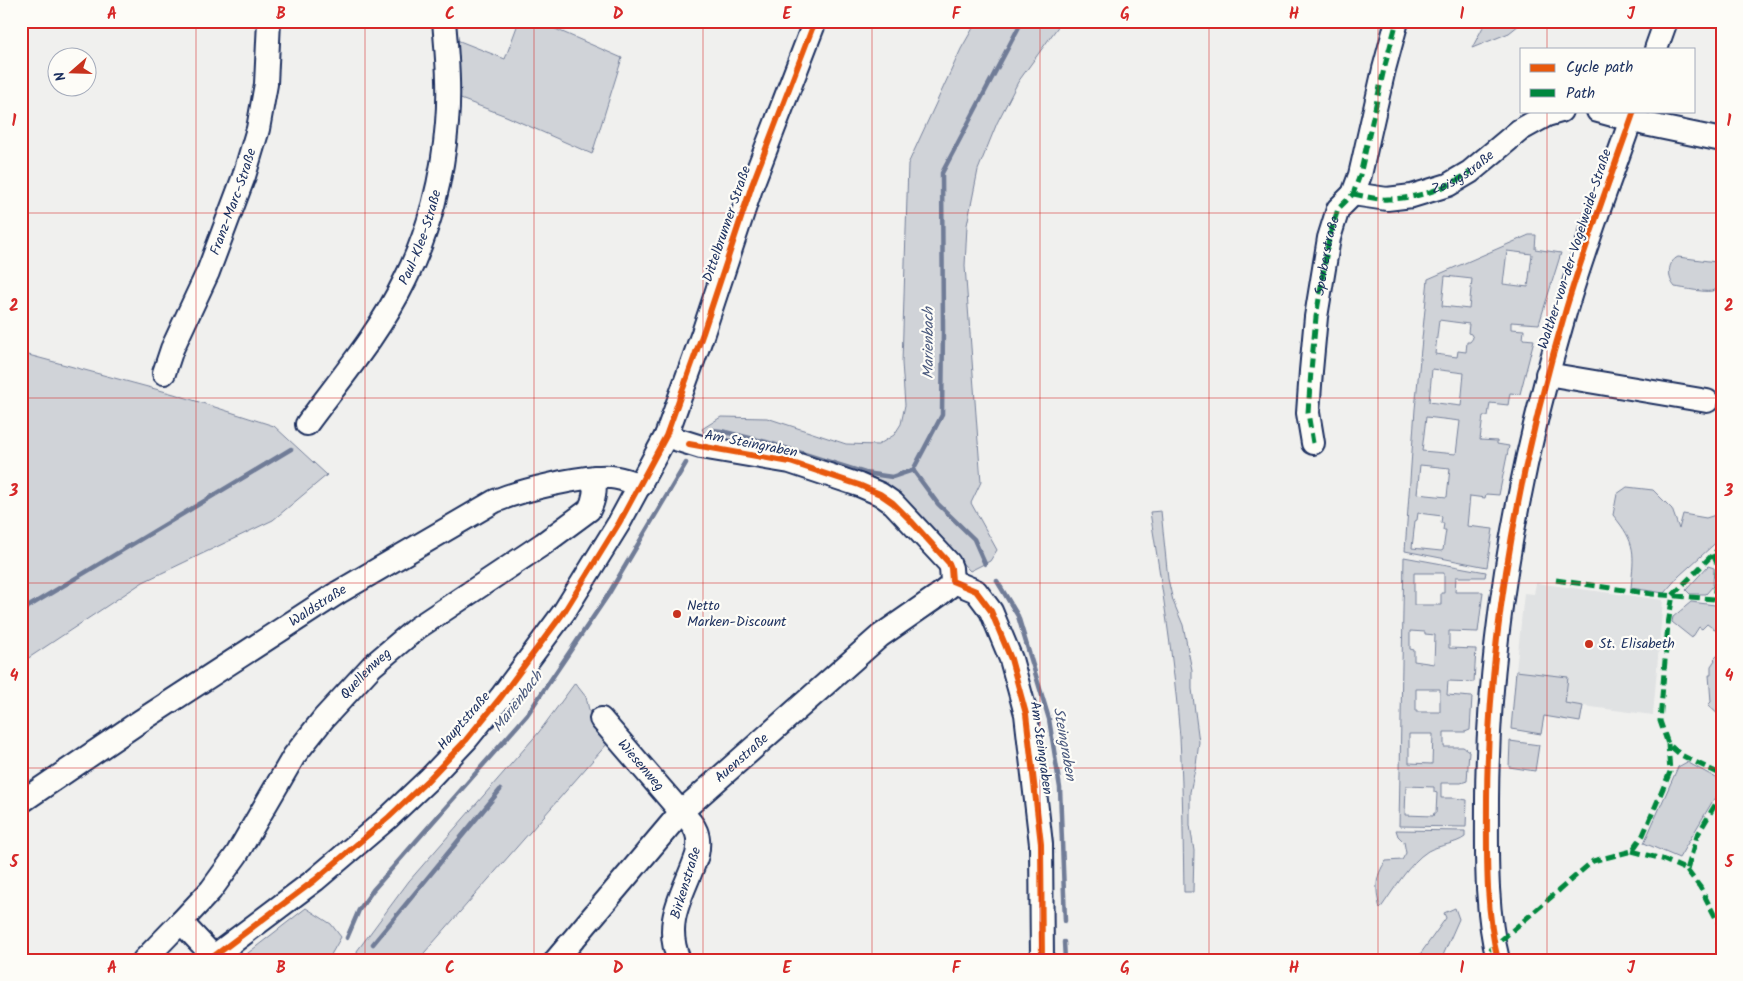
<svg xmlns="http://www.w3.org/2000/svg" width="1743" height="981" viewBox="0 0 1743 981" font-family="Kalam,sans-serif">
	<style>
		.built { fill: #e0e2e3 }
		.green { fill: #d0d3d8; stroke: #76819b; fill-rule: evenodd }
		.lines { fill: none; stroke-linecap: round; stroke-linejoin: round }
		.stream { stroke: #6f7b97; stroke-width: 4.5 }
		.minor-casing { stroke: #1b2f5e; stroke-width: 26 }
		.minor { stroke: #fdfcf7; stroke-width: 22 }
		.quiet { stroke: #00873e; stroke-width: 5; stroke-dasharray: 10 5; stroke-linecap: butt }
		.cycleway-casing { stroke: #fdfcf7; stroke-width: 9 }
		.cycleway { stroke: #e8590c; stroke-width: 6 }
		.grid { fill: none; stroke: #d62828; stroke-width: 1; stroke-opacity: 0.55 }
		.poi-dot { fill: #c8321e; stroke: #fdfcf7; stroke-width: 2 }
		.labels { text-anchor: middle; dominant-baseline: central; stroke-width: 4.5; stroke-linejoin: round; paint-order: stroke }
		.street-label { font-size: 14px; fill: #1b2f5e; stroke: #fdfcf7 }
		.poi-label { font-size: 14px; fill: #1b2f5e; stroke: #fdfcf7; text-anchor: start }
		.water-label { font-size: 15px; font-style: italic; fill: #4c5b7f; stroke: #fdfcf7 }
		.neatline { fill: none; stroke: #d62828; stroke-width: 2 }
		.grid-label { font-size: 16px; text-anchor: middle; font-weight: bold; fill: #d62828 }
	</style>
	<rect width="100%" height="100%" fill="#f0f0ee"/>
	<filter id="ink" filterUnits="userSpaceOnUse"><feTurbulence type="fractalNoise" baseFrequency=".02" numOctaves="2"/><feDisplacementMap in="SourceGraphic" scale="10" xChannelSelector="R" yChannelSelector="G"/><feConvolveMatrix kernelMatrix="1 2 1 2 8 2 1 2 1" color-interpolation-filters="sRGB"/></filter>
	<g filter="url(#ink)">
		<path class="built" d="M1536 583 1663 600 1653 715 1583 706 1580 722 1512 711 1524 593 1534 594Z"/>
		<path class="green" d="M519 21H537L622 58 592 154 506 116 458 98 457 40 505 59Z
			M977 21H1062L1018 82 997 123 978 170 967 225 965 266 981 482 971 503 997 550 990 561 970 571 907 506 708 439 702 429 721 417 767 418 846 444 878 445 894 435 901 424 905 405 902 363 908 164 961 49Z
			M1489 21H1524L1509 33 1472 48 1483 27Z
			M1529 235H1536L1535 249 1561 253 1539 324 1511 322V329L1524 330 1523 339 1534 340 1520 394 1510 393 1508 405 1490 403 1488 416H1483L1480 440 1497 441V444L1509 446 1499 495 1486 494 1485 498 1470 496 1467 526 1493 529 1487 567 1405 551 1415 409 1428 279ZM1507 251 1532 254 1528 287 1503 284ZM1445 276 1472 279 1469 309 1442 306ZM1439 320 1469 324 1468 333 1471 334 1473 338 1470 342H1467L1466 352 1458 351 1457 357 1435 354ZM1432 369 1464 373 1461 406 1429 402ZM1426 417 1460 421 1456 454 1422 451ZM1420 465 1450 468 1447 497 1417 494ZM1418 513 1442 516 1441 523H1444L1443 530H1446L1443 550 1441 551 1412 548 1415 521 1417 520Z
			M1678 257 1716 262 1721 271C1720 276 1720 286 1715 290 1709 294 1683 288 1675 287 1667 278 1667 262 1678 257Z
			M21 353 174 394 274 426 327 475 273 520 143 582 21 663Z
			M1627 487 1653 490 1672 509 1679 529 1683 514 1706 518 1722 513V537L1679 576 1664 593 1631 588C1634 553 1637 544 1613 515L1617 494Z
			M1161 511 1168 579 1173 601 1183 625 1192 670V689L1199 742 1196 765 1190 792V825L1194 851 1193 892H1184C1183 841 1183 789 1180 737 1174 661 1162 587 1150 512Z
			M1404 557 1486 572 1485 577H1456L1455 592H1483L1478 632 1449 631V648L1476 649 1474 682 1448 681 1447 695 1472 697 1470 730 1465 732H1444V747H1463L1469 751 1467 781 1461 783H1441V798H1455L1467 800 1466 827 1399 826ZM1414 573H1444V593H1441V605H1414ZM1410 631 1425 632V634L1435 635 1434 664 1414 661V650L1410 649ZM1416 689H1440V712H1416ZM1409 734H1433L1432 764 1409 763ZM1406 786 1434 787V792L1437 793 1436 813H1434L1433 816 1405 815Z
			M1708 566 1714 568 1713 586 1706 594H1690L1686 590Z
			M1691 602 1715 605 1722 610V637L1718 635 1719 633 1707 624 1702 629 1699 627 1692 638 1672 622 1673 617Z
			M1722 651V718L1708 705 1711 702 1709 675H1711V666L1715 660 1714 659Z
			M1516 671 1568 677 1565 703 1583 706 1580 722 1544 716 1541 734 1511 729Z
			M575 683 586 697 592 723 607 744 418 960H380L374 954 367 959 359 960 357 951 409 881 539 732Z
			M1510 741 1539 745 1535 771 1509 767Z
			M1687 762 1718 779 1721 787 1679 858 1644 843 1678 767Z
			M1396 830 1465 831V837C1456 844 1439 845 1428 851 1409 863 1393 891 1380 909 1376 891 1374 877 1386 861L1402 860 1406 853 1404 842 1398 836Z
			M306 908 331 924 341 937 328 960H239Z
			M1455 908 1459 919 1441 960H1416L1446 918 1444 913Z"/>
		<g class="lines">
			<path class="stream" d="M712 430 721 431 766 442 865 473 892 477 913 470 942 415 943 329 942 173 1022 21
				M913 470 938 504 974 539 985 564
				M997 581 1018 616 1049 719 1060 788 1065 921
				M21 611 291 449
				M347 938 359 910 373 890 527 715 608 595 686 463
				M1064 942 1065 960
				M373 944 500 790"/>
			<g class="minor-casing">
				<g id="minor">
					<path d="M1656 49 1666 21"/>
					<path d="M1598 111 1645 124 1722 140"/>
					<path id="s1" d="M1353 194 1387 199 1412 196 1448 185 1470 172 1520 130 1547 115 1561 111"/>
					<path id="s2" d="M164 373 172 349 208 272 244 176 258 129 266 84 269 21"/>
					<path d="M1547 374 1707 401"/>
					<path id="s3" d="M307 424C341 378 380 332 405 280 429 233 443 176 447 123 450 90 447 55 444 21"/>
					<path d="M666 436 701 447 790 462 859 485 880 494 893 503 949 563 951 568 952 581"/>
					<path id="s4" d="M1313 443 1308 413 1311 371 1316 317 1329 238 1338 209 1353 194 1360 175 1384 69 1397 21"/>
					<path d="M952 581 976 591 991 611 1011 659 1026 714 1041 844 1042 960"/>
					<path id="s5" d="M601 719 681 812C696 826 701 835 697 855 685 892 662 920 679 960"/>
					<path id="s6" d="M21 802 136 724 339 592 495 501C522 490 583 475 611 477 622 478 631 482 641 485"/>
					<path id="s7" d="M214 957 181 922 211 890 237 854 294 756 324 718 372 666 417 628 543 544 589 510C595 499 595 490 595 477"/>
					<path d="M144 960 181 922"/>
					<path d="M209 960 315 880 389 817 429 779 466 740 501 697 564 612 619 523 666 436 703 333 752 185 815 21"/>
					<path id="s8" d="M556 960 681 812 880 636 939 595 949 587 952 581"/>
					<path d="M1498 960C1485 908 1487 852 1487 799 1488 633 1519 468 1566 309 1586 242 1611 177 1634 111"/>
				</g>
			</g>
			<use href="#minor" class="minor"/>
			<path class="quiet" d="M1353 194C1365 196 1377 200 1388 199 1416 199 1448 188 1470 172
				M1313 443 1308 413 1311 371 1316 317 1329 238 1338 209 1353 194 1360 175 1384 69 1397 21
				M1722 545 1673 595 1668 624 1660 721 1668 744 1681 755 1722 775
				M1713 554 1718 566 1714 599
				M1556 580 1652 594 1714 599 1722 604
				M1632 851 1662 859 1687 870 1697 836 1722 793
				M1687 870 1700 887 1722 930
				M1478 960 1593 861 1632 851 1643 835 1670 772 1668 744"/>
			<g class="cycleway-casing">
				<path id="cycleway" d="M689 444 790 462 859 485 880 494 893 503 911 521 949 563 951 568 952 581 976 591 991 611 1011 659 1026 714 1041 844 1042 960
					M209 960 315 880 389 817 429 779 466 740 501 697 564 612 619 523 666 436 703 333 752 185 815 21
					M1498 960C1485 908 1487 852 1487 799 1488 633 1519 468 1566 309 1586 242 1611 177 1634 111"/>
			</g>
			<use href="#cycleway" class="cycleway"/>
		</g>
	</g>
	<path class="grid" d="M196 21V960M365 21V960M534 21V960M703 21V960M872 21V960M1040 21V960M1209 21V960M1378 21V960M1547 21V49M1547 111V960M21 213H1722M21 398H1722M21 583H1722M21 768H1722"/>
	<g class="poi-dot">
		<circle cx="677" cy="614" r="5"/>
		<circle cx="1589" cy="644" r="5"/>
	</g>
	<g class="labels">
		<g class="street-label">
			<text stroke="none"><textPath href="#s1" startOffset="116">Zeisigstraße</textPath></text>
			<text stroke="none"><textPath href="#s2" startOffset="185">Franz-Marc-Straße</textPath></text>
			<text transform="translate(727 224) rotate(-71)">Dittelbrunner Straße</text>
			<text stroke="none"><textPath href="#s3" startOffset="220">Paul-Klee-Straße</textPath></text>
			<text transform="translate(1575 249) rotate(-72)">Walther-von-der-Vogelweide-Straße</text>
			<text stroke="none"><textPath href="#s4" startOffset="189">Sperberstraße</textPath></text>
			<text transform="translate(751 444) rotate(11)">Am Steingraben</text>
			<text stroke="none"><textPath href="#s6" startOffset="356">Waldstraße</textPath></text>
			<text stroke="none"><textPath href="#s7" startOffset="359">Quellenweg</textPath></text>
			<text transform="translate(464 721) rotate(-49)">Hauptstraße</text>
			<text transform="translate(1041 748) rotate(82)">Am Steingraben</text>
			<text stroke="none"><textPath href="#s8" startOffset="275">Auenstraße</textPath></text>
			<text stroke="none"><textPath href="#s5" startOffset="61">Wiesenweg</textPath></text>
			<text transform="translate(686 883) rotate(-73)">Birkenstraße</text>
		</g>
		<g class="poi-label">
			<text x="687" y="606">Netto<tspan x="687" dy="16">Marken-Discount</tspan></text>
			<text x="1599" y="644">St. Elisabeth</text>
		</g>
		<g class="water-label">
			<text transform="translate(929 343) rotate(-90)">Marienbach</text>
			<text transform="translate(518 702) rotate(-53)">Marienbach</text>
			<text transform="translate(1064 744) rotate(80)">Steingraben</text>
		</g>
	</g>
	<rect width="1743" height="981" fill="none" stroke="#fdfcf7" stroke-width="55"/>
	<rect x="1520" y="48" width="175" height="65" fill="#fdfcf7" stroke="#a3aaba"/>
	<rect x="1530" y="64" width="25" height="8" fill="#e8590c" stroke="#a3aaba"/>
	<text x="1566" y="72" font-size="15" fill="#1b2f5e">Cycle path</text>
	<rect x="1530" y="89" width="25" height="8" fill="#00873e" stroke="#a3aaba"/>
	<text x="1566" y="98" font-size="15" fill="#1b2f5e">Path</text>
	<g transform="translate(72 72) rotate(250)"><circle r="24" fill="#fdfcf7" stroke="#a3aaba"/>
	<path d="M0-4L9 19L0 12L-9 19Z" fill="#c8321e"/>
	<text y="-8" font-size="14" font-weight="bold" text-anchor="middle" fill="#1b2f5e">N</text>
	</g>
	<rect x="28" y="28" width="1688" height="926" class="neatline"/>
	<g class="grid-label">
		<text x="112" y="19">A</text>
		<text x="281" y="19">B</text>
		<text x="450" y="19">C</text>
		<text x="618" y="19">D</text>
		<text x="787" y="19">E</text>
		<text x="956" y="19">F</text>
		<text x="1125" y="19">G</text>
		<text x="1294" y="19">H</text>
		<text x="1462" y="19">I</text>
		<text x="1631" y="19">J</text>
		<text x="14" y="126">1</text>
		<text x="1729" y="126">1</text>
		<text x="14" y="311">2</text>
		<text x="1729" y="311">2</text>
		<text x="14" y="496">3</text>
		<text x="1729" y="496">3</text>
		<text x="14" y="681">4</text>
		<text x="1729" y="681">4</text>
		<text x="14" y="867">5</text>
		<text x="1729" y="867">5</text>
		<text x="112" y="973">A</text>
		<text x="281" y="973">B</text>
		<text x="450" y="973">C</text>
		<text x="618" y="973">D</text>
		<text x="787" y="973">E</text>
		<text x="956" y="973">F</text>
		<text x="1125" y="973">G</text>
		<text x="1294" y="973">H</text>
		<text x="1462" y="973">I</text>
		<text x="1631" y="973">J</text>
	</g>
</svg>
